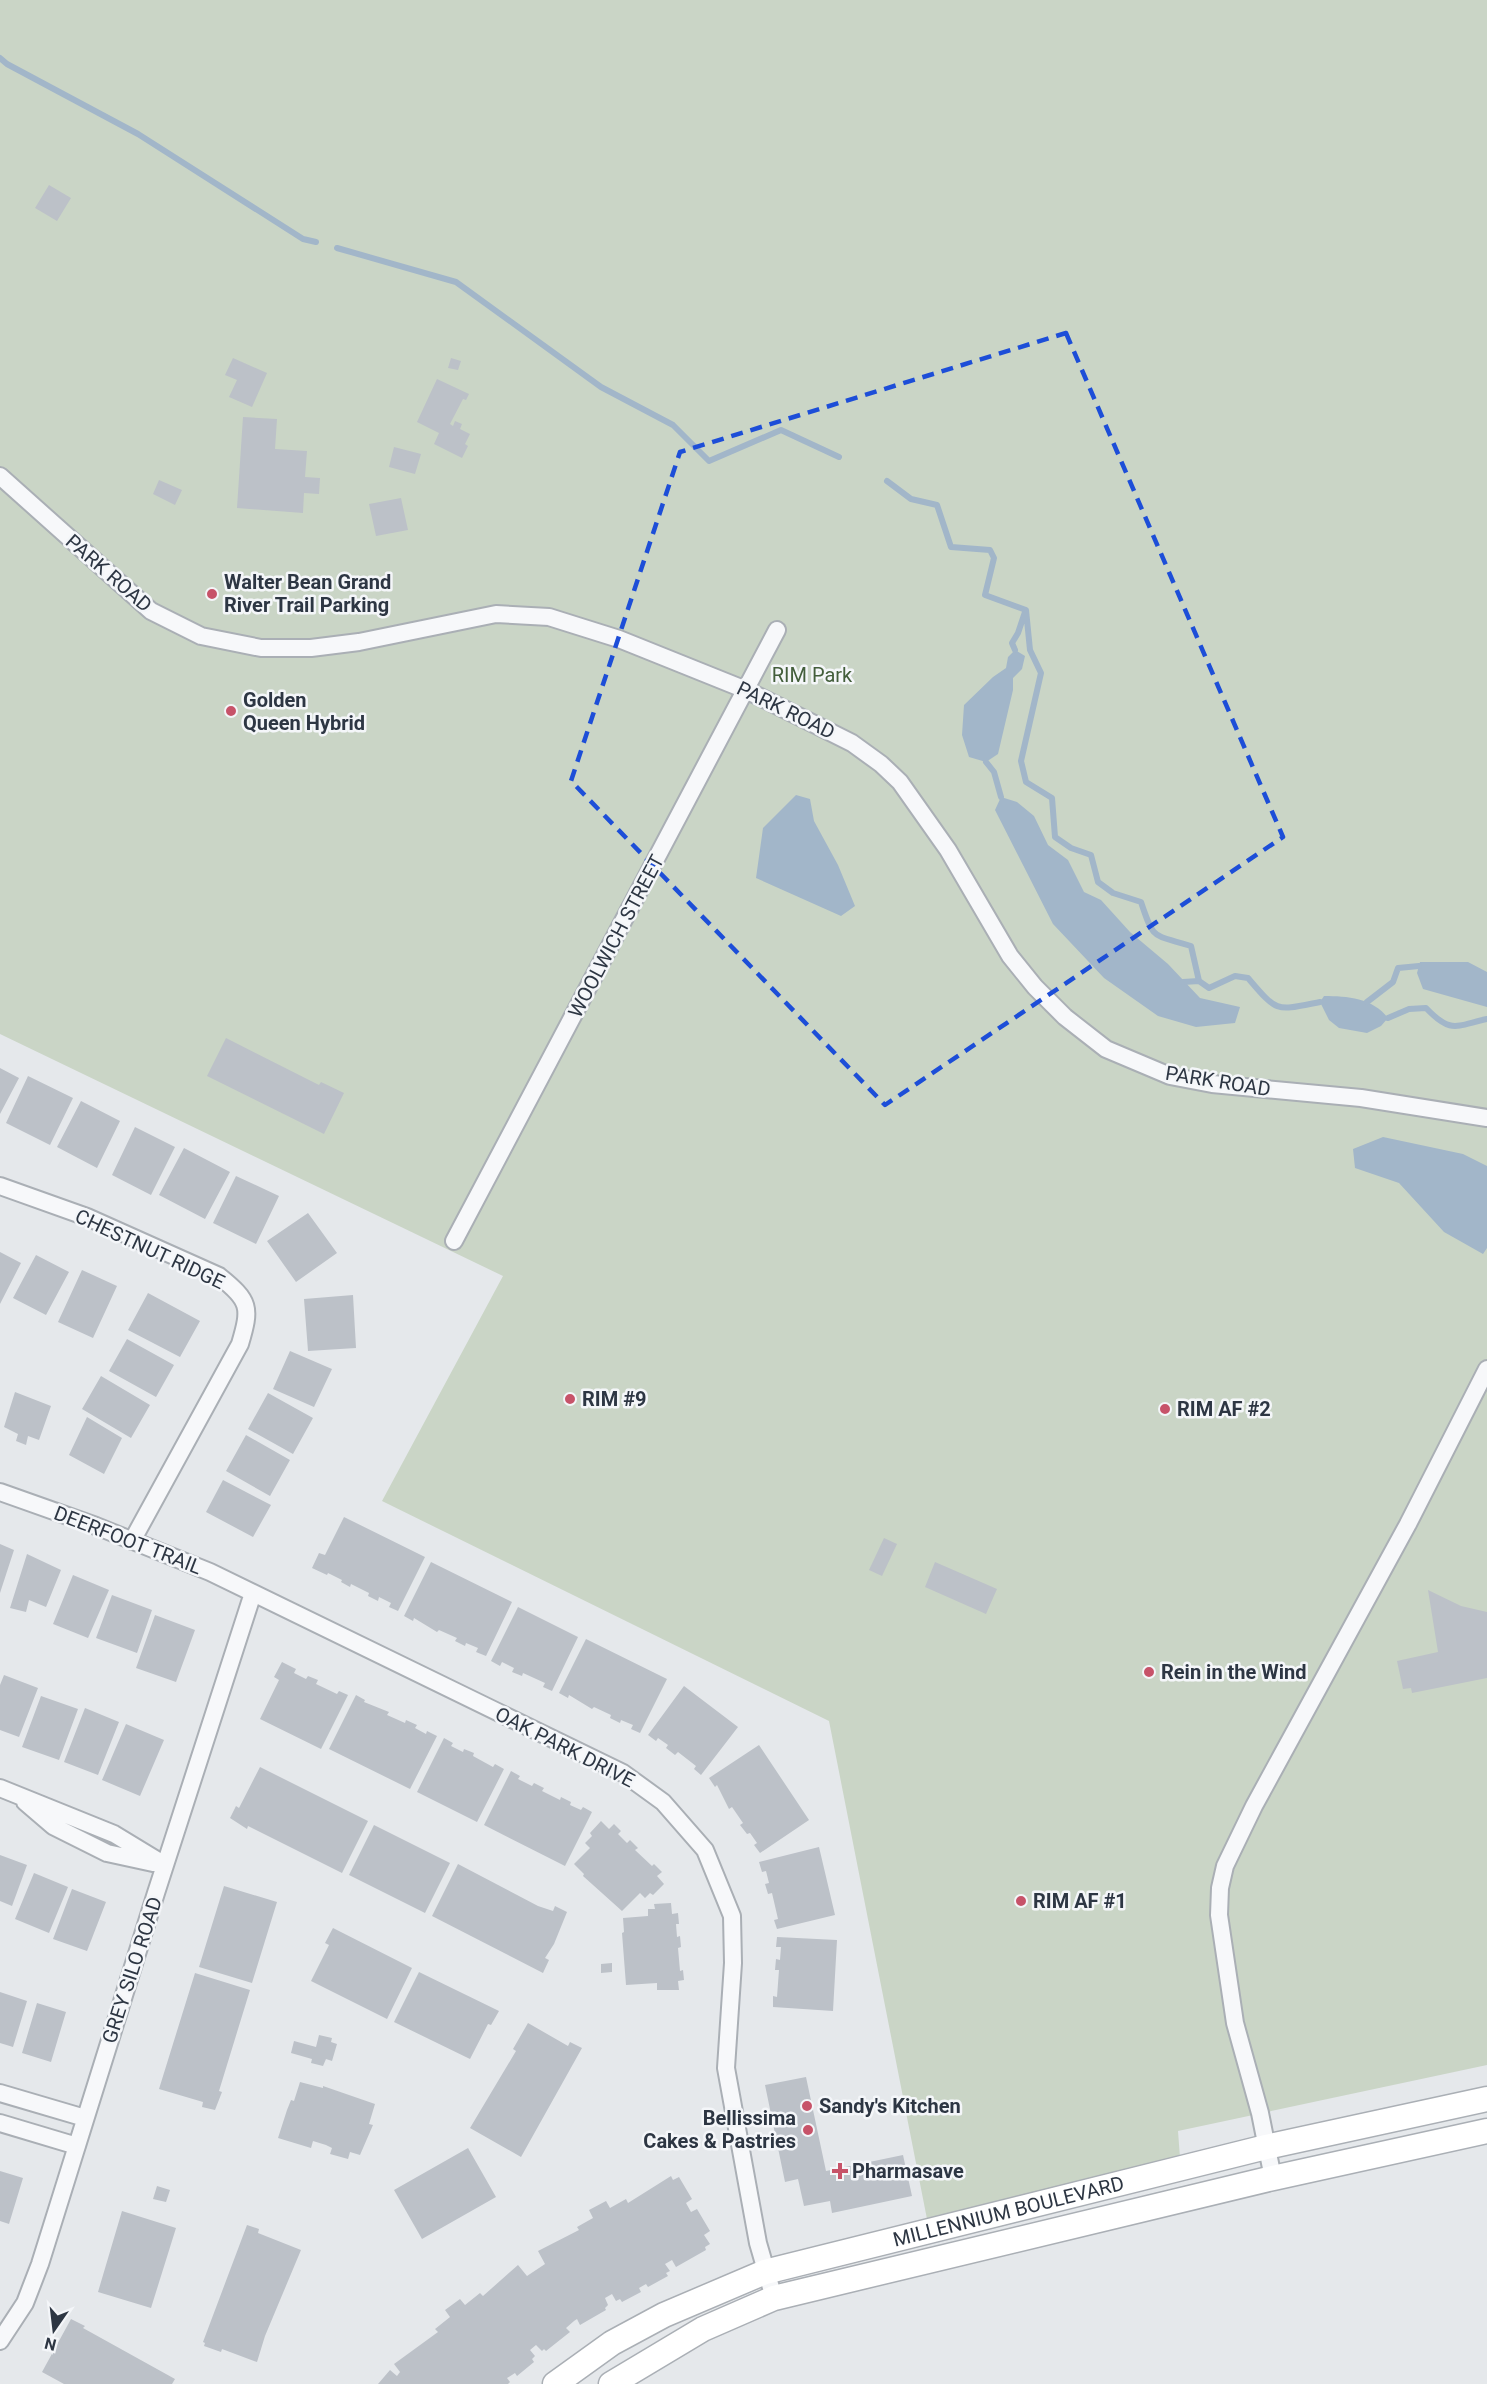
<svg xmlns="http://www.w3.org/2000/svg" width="1487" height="2384" viewBox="0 0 1487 2384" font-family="Roboto,sans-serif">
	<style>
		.green { fill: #cad5c6 }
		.water { fill: #a2b6c9 }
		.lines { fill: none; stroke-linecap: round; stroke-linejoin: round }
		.stream { stroke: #a2b6c9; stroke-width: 6 }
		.building { fill: #bcc1c8 }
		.street-casing { stroke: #aaafb5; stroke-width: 20 }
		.secondary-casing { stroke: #aaafb5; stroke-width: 27 }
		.street { stroke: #f7f8fa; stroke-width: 16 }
		.secondary { stroke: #fff; stroke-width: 24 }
		.marked { fill: none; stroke: #1d4ed8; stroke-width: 4.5; stroke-dasharray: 12 8; stroke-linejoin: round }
		.poi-dot { fill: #c75369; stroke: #f4f6f9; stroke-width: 2 }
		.labels { text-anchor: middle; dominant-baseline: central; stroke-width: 5; stroke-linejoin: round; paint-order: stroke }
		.street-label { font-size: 20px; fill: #2d3643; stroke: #f4f6f9 }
		.poi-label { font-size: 20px; font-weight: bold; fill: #2d3643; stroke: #f4f6f9; text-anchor: start }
		.park-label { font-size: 20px; fill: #435e3b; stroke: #f4f6f9 }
	</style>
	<rect width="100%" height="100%" fill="#e5e8eb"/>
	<path class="green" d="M0 0H1487V2065L1178 2131 1180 2158 927 2219 829 1721 382 1501 503 1276 0 1034Z"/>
	<path class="water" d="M1015 650 1025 656 1022 669 1013 678V690L998 754 986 762 969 757 962 735 964 705 993 677 1006 668 1008 657Z
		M796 795 810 799 814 821 838 865 855 906 841 916 756 878 763 828Z
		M1001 797 1017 802 1034 816 1048 845 1068 860 1084 892 1101 900 1130 932 1168 964 1200 998 1240 1007 1235 1023 1196 1027 1158 1016 1104 978 1053 924 995 810Z
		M1420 962H1468L1487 972V1007L1423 989 1417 973Z
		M1324 996C1347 996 1373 998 1388 1018L1381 1026 1367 1033 1339 1028 1329 1020 1320 1002Z
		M1383 1137 1463 1154 1487 1166V1248L1483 1254 1444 1232 1399 1183 1355 1168 1353 1149Z"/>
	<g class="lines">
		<path class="stream" d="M0 58 7 64 138 134 303 239 316 242
			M337 248 456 282 601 387 673 425 709 461 781 430 839 457
			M887 481 911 499 937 505 951 547 990 550 994 558 985 595 1026 610 1030 650 1041 673 1021 761 1026 782 1052 798 1055 837 1071 848 1091 855 1098 882 1113 893 1141 902C1154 941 1152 934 1191 946L1199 981 1209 988 1235 976 1248 978C1278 1013 1275 1011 1320 1002
			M1015 650 1012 643 1018 633 1025 612
			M986 762 994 772 1001 797
			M1183 982 1199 981
			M1367 1002 1393 982 1398 968 1419 966
			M1388 1018 1409 1009 1426 1008C1451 1034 1455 1026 1487 1019"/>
	</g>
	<path class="building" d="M49 185 71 198 57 221 35 208Z
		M233 358 267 373 252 407 229 397 237 380 225 375Z
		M451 358 461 361 458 370 448 368Z
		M437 379 469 394 466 400 463 399 450 424 453 426 455 421 462 424 460 429 470 434 465 444 468 446 462 458 434 444 439 433 417 422Z
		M243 417 277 419 275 449 307 451 305 477 320 478 319 494 304 493 303 513 237 508Z
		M394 447 421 454 415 474 389 467Z
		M159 480 182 490 175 505 153 494Z
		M401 498 408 530 376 536 369 504Z
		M226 1038 319 1085 321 1082 344 1093 324 1134 207 1076Z
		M0 1068 19 1078 0 1114Z
		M28 1076 73 1098 50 1145 6 1123Z
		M81 1101 120 1121 97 1168 57 1147Z
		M135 1127 175 1147 151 1195 112 1175Z
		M184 1148 230 1172 205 1219 159 1195Z
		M236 1176 279 1196 256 1244 213 1223Z
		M308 1213 337 1253 296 1282 267 1241Z
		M0 1252 21 1263 0 1304Z
		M36 1255 69 1272 46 1315 13 1298Z
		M82 1270 117 1286 93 1338 58 1322Z
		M148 1293 200 1321 180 1357 128 1330Z
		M353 1295 356 1348 308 1351 304 1299Z
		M127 1339 174 1365 156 1397 109 1371Z
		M290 1351 332 1369 314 1407 273 1389Z
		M101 1376 150 1405 131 1438 82 1409Z
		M15 1392 51 1406 39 1440 28 1436 26 1445 16 1441 18 1434 4 1427Z
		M268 1393 313 1418 293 1454 248 1429Z
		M87 1417 122 1438 104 1474 69 1455Z
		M246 1435 290 1460 270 1496 226 1471Z
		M223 1480 271 1505 253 1537 206 1512Z
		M344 1517 425 1557 398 1611 389 1607 391 1603 379 1597 378 1601 368 1596 369 1593 351 1584 350 1587 341 1582 342 1580 328 1573 327 1575 312 1568 319 1553 325 1555Z
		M884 1538 897 1544 882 1576 869 1570Z
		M0 1544 14 1550 0 1593Z
		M27 1554 61 1570 46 1607 29 1600 26 1612 10 1608Z
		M431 1562 512 1602 486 1656 476 1652 478 1648 466 1643 465 1646 455 1641 457 1638 439 1630 437 1632 414 1618 413 1621 404 1616Z
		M935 1562 997 1589 986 1614 925 1587Z
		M73 1575 109 1590 88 1638 53 1624Z
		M1428 1590 1461 1606 1487 1612V1678L1412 1693 1411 1688 1403 1689 1397 1661 1438 1652Z
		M112 1595 152 1610 137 1653 96 1638Z
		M518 1607 578 1637 552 1691 543 1687 545 1683 523 1673 522 1676 512 1672 514 1668 502 1662 500 1666 491 1661Z
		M155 1615 195 1630 176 1682 136 1668Z
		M586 1639 667 1679 640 1733 631 1729 633 1725 621 1720 620 1723 610 1718 611 1715 594 1707 592 1709 569 1695 568 1698 559 1693Z
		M282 1662 296 1669 294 1673 306 1679 308 1676 318 1680 316 1684 337 1694 339 1691 348 1695 321 1749 260 1719 279 1680 274 1677Z
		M4 1675 38 1688 19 1737 0 1730V1685Z
		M684 1686 738 1727 701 1775 694 1769 696 1766 678 1752 675 1755 666 1748 668 1745 658 1738 656 1741 648 1735Z
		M356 1695 365 1700 364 1702 389 1712 387 1715 405 1723 406 1720 417 1725 415 1728 426 1734 427 1731 437 1736 410 1789 329 1749Z
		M41 1696 78 1709 59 1760 22 1747Z
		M85 1708 119 1722 98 1775 64 1762Z
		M126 1724 164 1740 140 1796 102 1780Z
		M444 1738 453 1743 451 1746 463 1752 464 1749 474 1753 473 1756 493 1767 495 1764 504 1769 477 1822 417 1792Z
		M759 1745 809 1820 760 1853 754 1845 757 1843 750 1833 747 1834 740 1825 743 1823 732 1807 729 1809 717 1785 715 1787 709 1778Z
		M260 1767 368 1821 342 1873 248 1826 247 1829 230 1818 236 1806 239 1808Z
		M511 1771 520 1776 518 1779 532 1786 534 1783 544 1788 542 1791 560 1800 561 1797 571 1802 570 1805 581 1810 583 1807 592 1812 565 1866 484 1825Z
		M601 1821 609 1829 614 1824 621 1831 618 1834 627 1843 630 1840 638 1848 635 1850 652 1866 654 1864 662 1872 657 1876 664 1884 653 1895 650 1893 645 1898 640 1893 622 1911 583 1876 584 1874 574 1864 590 1848 585 1843 592 1836 590 1833Z
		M374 1825 450 1863 425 1913 349 1875Z
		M819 1847 835 1915 777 1929 774 1920 778 1919 772 1893 768 1894 765 1884 769 1883 766 1871 762 1872 759 1862Z
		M0 1855 27 1865 12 1906 0 1901Z
		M458 1864 538 1906 553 1911 555 1906 567 1912 554 1944 545 1958 549 1960 543 1973 432 1916Z
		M34 1873 68 1887 49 1933 15 1919Z
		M224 1886 277 1902 252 1983 199 1967Z
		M72 1889 106 1902 87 1951 53 1939Z
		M671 1903 672 1914 678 1913 679 1924H676L677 1937 680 1936 681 1947 678 1948 680 1971 683 1970 684 1980 678 1981 679 1990H657V1983L626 1985 622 1933 624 1932 623 1918 648 1916V1909H655L654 1904Z
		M333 1928 412 1968 387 2019 311 1981 329 1945 325 1943Z
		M777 1937 837 1940 833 2011 773 2007V1996L777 1997 779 1970H775L776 1959 780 1960 781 1947H776Z
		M612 1963V1972L601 1973V1964Z
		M419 1972 499 2011 491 2025 488 2024 470 2059 394 2022Z
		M195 1973 250 1990 219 2091 222 2092 215 2110 202 2107 203 2102 159 2089Z
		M0 1992 27 2001 13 2047 0 2043Z
		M37 2003 66 2012 51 2062 22 2053Z
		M528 2023 568 2046 570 2042 582 2048 521 2157 470 2128 516 2051 513 2049Z
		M319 2035 332 2038 331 2042 337 2044 332 2061 326 2059 323 2066 311 2063 312 2059 291 2053 294 2041 316 2047Z
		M806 2077 826 2171 903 2155 912 2196 832 2213 830 2201 804 2206 798 2179 785 2182 765 2085Z
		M300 2082 323 2088V2086L375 2104 369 2124 373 2125 360 2155 350 2152 348 2159 330 2154 332 2148 326 2145 313 2141 311 2148 278 2138 287 2110 291 2100 294 2101Z
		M468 2148 496 2197 422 2239 394 2190Z
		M0 2171 23 2178 9 2224 0 2221Z
		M671 2176 673 2180 679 2177 692 2199 686 2203 691 2212 697 2209 710 2231 704 2235 710 2244 705 2247 706 2250 676 2267 672 2260 665 2264 670 2271 666 2273 668 2276 648 2287 646 2284 639 2288 641 2292 622 2302 620 2299 616 2301 612 2294 605 2298 608 2305 605 2308 606 2310 580 2325 577 2319 574 2321 566 2328 570 2332 546 2351 544 2349 542 2351 536 2345 530 2350 535 2356 532 2359 534 2362 517 2376 515 2373 507 2378 510 2382 508 2384H378L390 2370 397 2376 400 2372 394 2364 438 2332 435 2329 450 2317 445 2310 460 2299 465 2305 480 2293 483 2296 518 2265 527 2276 545 2264 538 2251 579 2230 577 2227 593 2218 589 2210 606 2201 610 2208 626 2199 628 2203Z
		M157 2186 170 2190 166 2202 153 2199Z
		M122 2211 176 2228 151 2308 98 2292Z
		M247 2225 259 2229 258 2233 301 2250 265 2336 257 2362 222 2349 221 2352 204 2346 205 2343 203 2342Z
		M71 2319 85 2326 83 2328 175 2379 172 2384H64L42 2372Z"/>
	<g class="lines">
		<g class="street-casing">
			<path id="street" d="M0 476 151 611 201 636 261 648H311L359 642 496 614 549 617 619 639 746 690 852 743 881 764 900 782 948 850 1010 956 1035 987 1065 1017 1106 1049 1170 1076 1212 1084 1361 1098 1487 1118
				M0 1186 87 1217 219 1276C250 1301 251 1307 240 1344L132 1541
				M454 1241 777 630
				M0 1492 96 1526 210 1572 623 1773 663 1802 705 1850 732 1916 733 1963 726 2068 758 2243 774 2298
				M0 1788 114 1834 165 1865
				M25 1802 53 1826 107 1853 153 1863
				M0 2093 85 2118
				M0 2123 77 2146
				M1273 2178 1260 2113 1235 2023 1219 1915 1220 1888 1225 1866 1254 1806 1408 1524 1487 1369
				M0 2341 25 2303 40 2264 156 1893 253 1593"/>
		</g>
		<g class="secondary-casing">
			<g id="secondary">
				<path id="s1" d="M555 2384 612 2343 664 2315 765 2272 1266 2147 1487 2099"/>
				<path d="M611 2384 703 2329 774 2298 1273 2178 1487 2131"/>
			</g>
		</g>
		<use href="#street" class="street"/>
		<use href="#secondary" class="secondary"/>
	</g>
	<path class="marked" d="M1066 333 1283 837 885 1105 571 781 680 452Z"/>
	<g class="poi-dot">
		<circle cx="212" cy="594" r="6"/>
		<circle cx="231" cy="711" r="6"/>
		<circle cx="570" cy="1399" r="6"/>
		<circle cx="1165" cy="1409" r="6"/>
		<circle cx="1149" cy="1672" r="6"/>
		<circle cx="1021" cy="1901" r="6"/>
		<circle cx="807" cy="2106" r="6"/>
		<circle cx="808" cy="2130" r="6"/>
		<path d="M837 2162h6v6h6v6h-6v6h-6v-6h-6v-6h6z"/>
	</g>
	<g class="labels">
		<g class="street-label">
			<text transform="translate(109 573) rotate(41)">PARK ROAD</text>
			<text transform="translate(786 710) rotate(26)">PARK ROAD</text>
			<text transform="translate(616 936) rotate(-62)">WOOLWICH STREET</text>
			<text transform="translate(1218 1081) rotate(9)">PARK ROAD</text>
			<text transform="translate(150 1249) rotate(25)">CHESTNUT RIDGE</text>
			<text transform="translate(128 1540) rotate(21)">DEERFOOT TRAIL</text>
			<text transform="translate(565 1747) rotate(27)">OAK PARK DRIVE</text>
			<text transform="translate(132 1970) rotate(-72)">GREY SILO ROAD</text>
			<text stroke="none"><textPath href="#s1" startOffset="490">MILLENNIUM BOULEVARD</textPath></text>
		</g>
		<g class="poi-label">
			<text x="224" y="582">Walter Bean Grand<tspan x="224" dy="23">River Trail Parking</tspan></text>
			<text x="243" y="700">Golden<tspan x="243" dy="23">Queen Hybrid</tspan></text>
			<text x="582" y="1399">RIM #9</text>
			<text x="1177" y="1409">RIM AF #2</text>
			<text x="1161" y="1672">Rein in the Wind</text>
			<text x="1033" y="1901">RIM AF #1</text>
			<text x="819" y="2106">Sandy's Kitchen</text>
			<text x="796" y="2118" text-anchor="end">Bellissima<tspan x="796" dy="23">Cakes &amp; Pastries</tspan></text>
			<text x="852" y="2171">Pharmasave</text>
		</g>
		<g class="park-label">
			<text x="812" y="675">RIM Park</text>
		</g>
	</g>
	<g transform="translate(54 2330) rotate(194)" stroke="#f4f6f9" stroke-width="4.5" paint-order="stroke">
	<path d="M0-4.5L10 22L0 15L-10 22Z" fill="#2d3643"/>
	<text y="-9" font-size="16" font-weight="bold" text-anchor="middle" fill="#2d3643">N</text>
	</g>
</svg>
